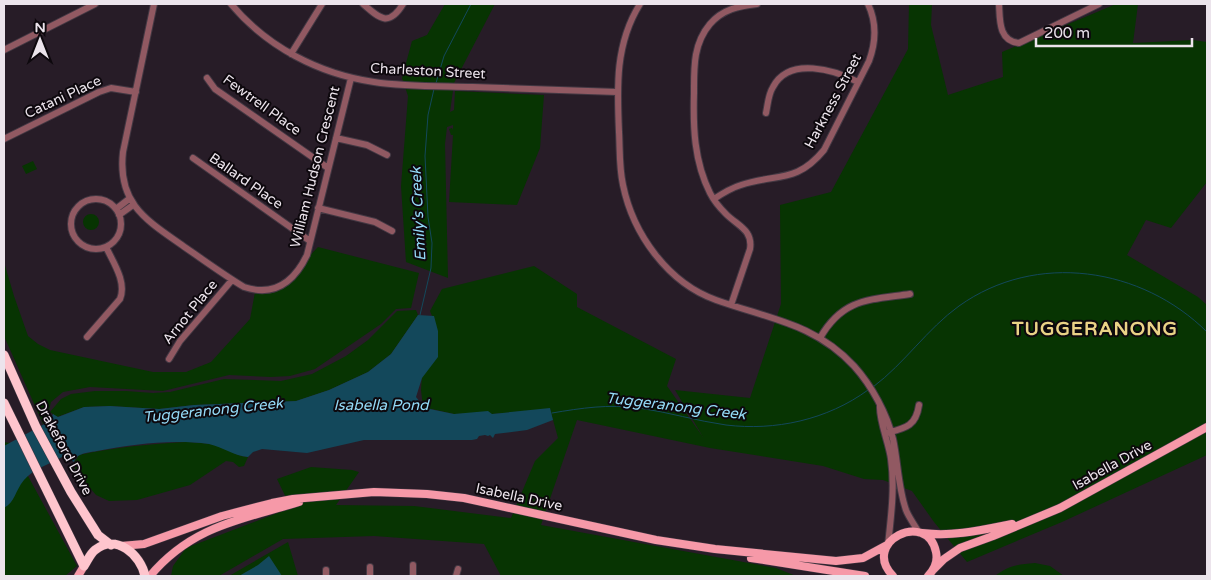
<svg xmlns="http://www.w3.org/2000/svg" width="1211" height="580" viewBox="0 0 1211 580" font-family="'Varela Round',sans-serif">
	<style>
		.green { fill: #073402 }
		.water { fill: #13485b }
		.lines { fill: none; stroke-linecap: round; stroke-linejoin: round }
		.stream { stroke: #13485b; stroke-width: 1 }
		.minor-casing { stroke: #433843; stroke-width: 8 }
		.major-casing { stroke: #433843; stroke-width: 9 }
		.highway-casing { stroke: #433843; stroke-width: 10 }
		.minor { stroke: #915962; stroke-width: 6 }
		.major { stroke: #f699a8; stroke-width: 8 }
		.highway { stroke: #fec5cd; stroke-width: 9 }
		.labels { text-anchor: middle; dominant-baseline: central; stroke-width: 4; stroke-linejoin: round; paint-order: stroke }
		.street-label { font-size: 14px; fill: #ece4ec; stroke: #0d080d }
		.water-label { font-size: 15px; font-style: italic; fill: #93d9f6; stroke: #0d080d }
		.district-label { font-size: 19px; font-weight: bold; letter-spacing: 1px; fill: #ead386; stroke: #0d080d }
	</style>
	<rect width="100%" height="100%" fill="#271c27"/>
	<path class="green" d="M445 4H495L454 83 450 112 454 110 455 91 544 95 540 148 517 205 449 202 453 135H451L449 129 452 128 453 130V125L447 127 445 144 448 278 406 262 401 186 408 96 402 78 412 41 427 35Z
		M909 4H932L931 25 948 95 1003 77 1002 52 1116 4H1138L1133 43 1193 40 1207 42V182L1171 228 1146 220 1127 255 1198 297 1207 305V455L1062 522 967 562 934 522 912 491 883 480 864 479 823 466 710 448 577 420 541 525 776 568 796 576H501L484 544 374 536 283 539 219 576H171L173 566 186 548 291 508 277 479 311 467 352 470 359 472 336 505 414 506 511 518 535 461 558 438 550 409 492 414 484 413 454 414 423 407 421 390 423 362 434 321 430 311 442 289 534 266 577 294V307L676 359 667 386 703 437 675 390 750 398 781 304 780 205 831 192 908 49Z
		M33 161 37 169 26 174 22 166Z
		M83 222a8 8 0 1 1 16 0a8 8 0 1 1-16 0Z
		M318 247 419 273 411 308 396 309 381 324 315 369 290 376 271 377 229 375 163 391 90 387 63 392 51 402 49 410 50 421 43 424 4 336V262L14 296 28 336 38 344 50 350 153 372H186L211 362 250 319 255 292 274 293Z
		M416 310 418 315 391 354 368 372 329 390 296 401 194 405 159 409 110 406 84 407 57 417 50 412 61 399 71 394 95 391H126L153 393 170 392 224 379 281 381 312 374 346 356 368 340 397 311Z
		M4 442 10 443 77 566 65 576H4Z
		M187 442C198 443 209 443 219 446 230 450 236 456 248 457L244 466 239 467 233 462 226 461 190 485 137 500 109 501 96 495 77 473 73 464 79 455C115 447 150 444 187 442Z
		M288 542 298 576H229Z
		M1035 563 1050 566 1064 576H995C1008 566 1019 564 1035 563Z"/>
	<path class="water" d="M418 315 434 316 438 331V357L422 378 416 397 425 408 454 414 488 411 492 414 550 408 553 420 527 430 495 434 493 438 490 435 488 436 485 435 479 436 477 439 472 440H364L307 453 262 449 253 452 248 457C234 456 223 447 209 444 172 439 133 444 97 451 91 452 83 453 78 456 76 457 75 459 74 462L66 457H62C50 464 33 469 24 480 15 491 15 502 4 508V446L50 421 53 414 58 417 84 407 110 406 159 409 194 405 296 401 329 390 368 372 391 354Z
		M269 556 282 576H239L258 565Z"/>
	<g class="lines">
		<path class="stream" d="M436 83 444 56 471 4
			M420 315 431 268 432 243 428 217 425 156 428 115 434 89
			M873 387C905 363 927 329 959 306 1036 251 1142 267 1207 332
			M552 413C582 408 608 404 639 408 668 412 697 421 726 425 775 431 827 420 868 390"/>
		<g class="minor-casing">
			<path id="minor" d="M154 4 123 152C117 205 148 221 186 248 205 261 224 275 244 287 274 297 294 282 307 255L351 78
				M231 4C267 47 319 74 374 82 407 87 440 86 473 87 521 89 569 90 617 92
				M363 4C380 19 389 27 403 4
				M640 4C615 44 617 87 619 132 620 149 619 167 623 185 633 234 668 283 716 300 769 319 814 323 854 366 872 386 887 414 893 439 898 462 898 487 906 510 909 518 915 525 919 533
				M999 4C1000 19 998 41 1019 43L1099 4
				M4 50 95 4
				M291 54 322 4
				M207 78 215 89 328 168
				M766 113C768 104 768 95 773 87 789 56 835 70 858 82
				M336 138 367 145 387 155
				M4 139 99 92 111 88 136 92
				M193 158 310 241
				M714 199C723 193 731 188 741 185 777 173 796 184 824 150L869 61C876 42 877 23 868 4
				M71 224a25 25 0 1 1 50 0a25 25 0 1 1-50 0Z
				M318 208 375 222 392 231
				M116 209 129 199
				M119 215 133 205
				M731 305 750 249C753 230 738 226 726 214 720 208 714 201 710 193 694 161 693 127 694 93 694 68 693 44 710 24 723 9 739 6 757 4
				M87 337 120 299C127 282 113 262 106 247
				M820 338C843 298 869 300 910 294
				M169 359 180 341 232 280
				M880 406C879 421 889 443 891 459 895 488 891 516 888 545
				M887 433C906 428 916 426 919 405
				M413 565V576
				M326 570V576
				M370 576V567
				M456 576 458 569"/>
		</g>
		<g class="major-casing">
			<path id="major" d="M922 533C953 537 982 530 1012 524
				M121 546 144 544 222 516 272 503 293 499 374 492 427 494 464 498 656 540 715 549 836 561 863 558 887 545
				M751 558 865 576
				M933 570 944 559 960 548 993 536 1060 508 1207 427
				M78 576 84 566
				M150 576C192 526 240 520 299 502
				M893 576C860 542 927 509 936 552 938 561 935 569 928 576"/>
		</g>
		<g class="highway-casing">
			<path id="highway" d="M4 355 36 427 71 492 98 535 111 545
				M4 403 84 566
				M84 566C88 560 90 554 95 550 116 533 141 555 145 576"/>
		</g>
		<use href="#minor" class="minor"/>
		<use href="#major" class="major"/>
		<use href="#highway" class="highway"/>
	</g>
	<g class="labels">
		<g class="street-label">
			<text transform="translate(428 71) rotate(3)">Charleston Street</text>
			<text transform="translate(63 97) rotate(-25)">Catani Place</text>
			<text transform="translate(833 101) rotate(-62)">Harkness Street</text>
			<text transform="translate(262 105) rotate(36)">Fewtrell Place</text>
			<text transform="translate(315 167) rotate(-76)">William Hudson Crescent</text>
			<text transform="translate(246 181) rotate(35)">Ballard Place</text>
			<text transform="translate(190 312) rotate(-51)">Arnot Place</text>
			<text transform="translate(64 448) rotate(62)">Drakeford Drive</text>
			<text transform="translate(1112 465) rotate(-29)">Isabella Drive</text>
			<text transform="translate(519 497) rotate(12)">Isabella Drive</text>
		</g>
		<g class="water-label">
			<text transform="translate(418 214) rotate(-93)">Emily's Creek</text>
			<text x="381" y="405">Isabella Pond</text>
			<text transform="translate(676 406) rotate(7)">Tuggeranong Creek</text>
			<text transform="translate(213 410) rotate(-6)">Tuggeranong Creek</text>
		</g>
		<g class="district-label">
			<text x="1095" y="329">TUGGERANONG</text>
		</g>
	</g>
	<rect width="1211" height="580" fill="none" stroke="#ece4ec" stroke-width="10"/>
	<g transform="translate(40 40)" stroke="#0d080d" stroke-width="4" paint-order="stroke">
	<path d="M0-4L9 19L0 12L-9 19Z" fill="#ece4ec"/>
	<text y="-8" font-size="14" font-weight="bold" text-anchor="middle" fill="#ece4ec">N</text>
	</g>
	<path d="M1036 38v8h156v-8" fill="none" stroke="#ece4ec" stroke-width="2.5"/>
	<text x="1044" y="38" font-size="15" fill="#ece4ec" stroke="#0d080d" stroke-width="4" paint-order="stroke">200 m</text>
</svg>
